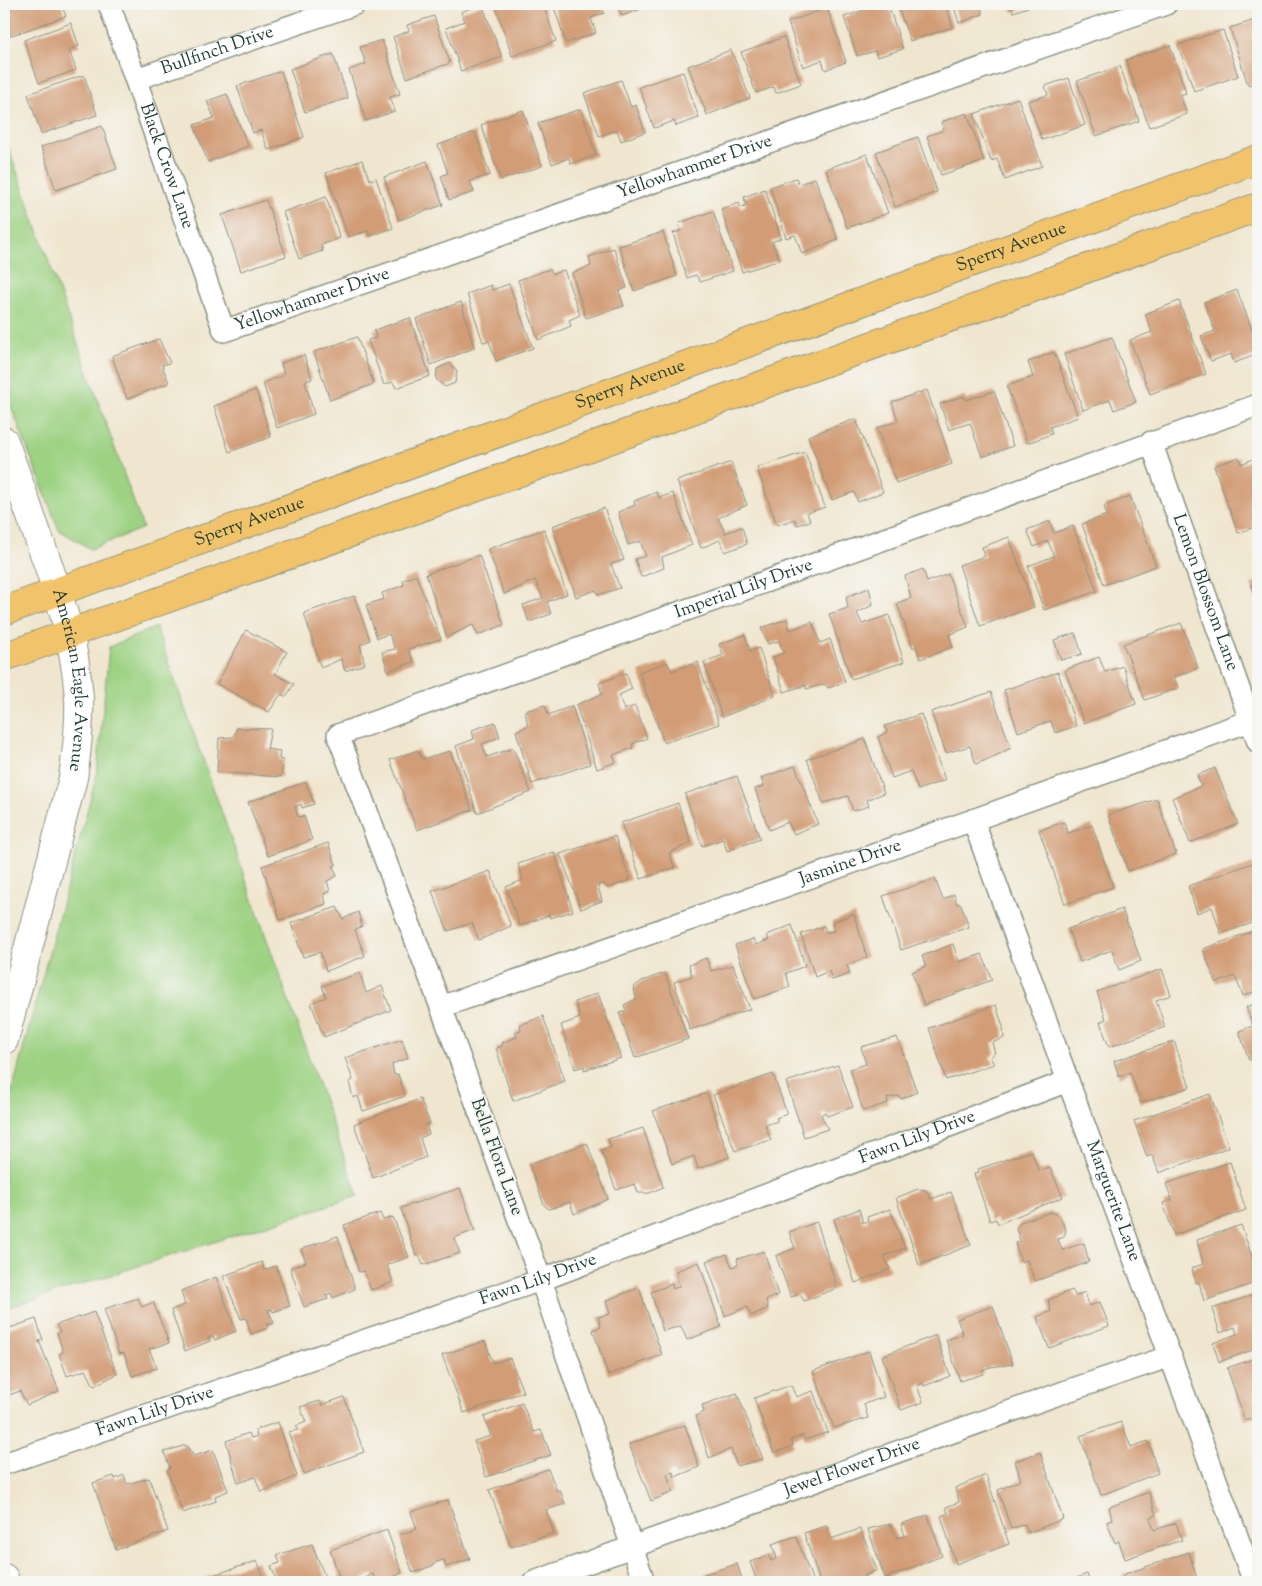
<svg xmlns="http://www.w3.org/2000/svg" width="1262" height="1586" viewBox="0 0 1262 1586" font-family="'Sorts Mill Goudy',serif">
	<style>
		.green { fill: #9dd283; stroke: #5e885c }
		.building { fill: #d29c76 }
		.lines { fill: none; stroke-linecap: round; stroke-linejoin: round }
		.minor-casing { stroke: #889282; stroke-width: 24 }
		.tertiary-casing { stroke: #889282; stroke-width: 30 }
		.primary-casing { stroke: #889282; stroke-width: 30 }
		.minor { stroke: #fff; stroke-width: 21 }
		.tertiary { stroke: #fff; stroke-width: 28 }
		.primary { stroke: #f1c36a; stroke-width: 28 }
		.labels { text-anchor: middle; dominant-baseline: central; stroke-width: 4.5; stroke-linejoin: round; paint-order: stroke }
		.street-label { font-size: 18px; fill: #1f3d34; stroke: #f6f6f2 }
	</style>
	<rect width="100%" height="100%" fill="#f6f6f2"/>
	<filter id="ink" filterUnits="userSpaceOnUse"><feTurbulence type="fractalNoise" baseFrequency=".02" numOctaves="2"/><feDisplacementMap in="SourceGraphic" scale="10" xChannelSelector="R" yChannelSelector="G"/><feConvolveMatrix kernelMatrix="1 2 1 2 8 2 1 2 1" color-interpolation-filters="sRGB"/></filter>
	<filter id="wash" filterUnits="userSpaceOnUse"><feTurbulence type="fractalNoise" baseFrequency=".0096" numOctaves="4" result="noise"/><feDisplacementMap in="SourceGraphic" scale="20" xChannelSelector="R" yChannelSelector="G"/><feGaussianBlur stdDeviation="1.12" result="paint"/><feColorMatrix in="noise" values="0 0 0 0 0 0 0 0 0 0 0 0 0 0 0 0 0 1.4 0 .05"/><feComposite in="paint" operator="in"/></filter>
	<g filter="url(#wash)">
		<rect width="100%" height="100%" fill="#f0e6cf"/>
		<path class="green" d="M4 135 143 528 91 549 59 530 4 388Z
			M156 627 358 1196 4 1309V1121L97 774 109 647Z"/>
		<g id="blocks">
			<path class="building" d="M4 4H61L66 16 4 38Z
				M148 4H163L149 9Z
				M178 4H196L180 10Z
				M482 4 502 57 461 71 446 28 465 21 461 12Z
				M495 4H543L556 41 512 56Z
				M553 4H601L604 13 591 18 596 33 566 43Z
				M617 4H654L622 16Z
				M882 4H888L903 49 877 57 875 51 857 56 844 17Z
				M897 4H945L953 27 910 41Z
				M953 4H980L983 14 959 23Z
				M1010 4H1037L1013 12Z
				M827 8 846 62 825 70 822 60 803 67 788 22Z
				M434 16 450 63 407 78 393 37 409 31 407 25Z
				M1258 19V82L1248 85 1230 28Z
				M71 23 79 46 69 50 76 70 39 83 24 40Z
				M1223 30 1238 76 1194 91 1178 45Z
				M784 37 801 84 776 93 774 87 756 93 741 52Z
				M382 40 400 94 390 97 395 111 366 121 349 70 366 64 360 47Z
				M1170 45 1186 93 1180 95 1187 114 1149 127 1126 60Z
				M731 50 750 98 707 115 688 66Z
				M333 54 348 98 305 112 290 69Z
				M1120 66 1139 121 1096 136 1077 81Z
				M281 71 304 137 268 150 261 130 253 133 237 86Z
				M683 72 699 118 676 126 674 121 654 128 639 87Z
				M84 75 97 115 41 134 28 94Z
				M1069 78 1085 125 1042 140 1028 101 1048 95 1045 86Z
				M621 80 631 107 636 105 645 132 621 141 617 130 599 136 584 93Z
				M227 94 248 146 208 162 194 125 214 118 207 101Z
				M1018 98 1042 166 1005 180 997 159 991 161 974 114Z
				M581 109 596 155 571 164 569 158 552 164 538 123Z
				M523 110 542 166 501 180 481 125Z
				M967 113 984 161 941 175 927 136 944 130 941 122Z
				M102 126 117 169 56 190 41 147Z
				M475 132 490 175 470 181 474 192 449 200 441 176 448 173 438 145Z
				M918 137 937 192 895 207 876 152Z
				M867 154 888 213 847 228 826 169Z
				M362 160 370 180 376 178 393 228 370 236 368 231 348 237 326 173Z
				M427 161 443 205 399 220 384 177Z
				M796 178 799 184 815 178 838 240 802 254 795 235 786 238 770 187Z
				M765 189 781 238 772 242 780 260 742 272 721 209 739 203 741 208 746 205 744 197Z
				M326 197 340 238 321 245 323 251 299 259 283 212Z
				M266 200 286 256 241 271 222 215Z
				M713 211 733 271 700 282 696 275 687 278 673 233 681 231 679 223Z
				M663 232 677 276 634 291 619 246Z
				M614 248 627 288 619 291 624 306 586 318 572 273 591 266 589 257Z
				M550 269 553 274 564 270 580 315 569 320 571 326 538 340 518 280Z
				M509 284 533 348 496 361 489 341 483 342 467 294 491 285 492 290Z
				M1237 290 1258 345V354L1234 363 1231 354 1211 361 1201 336 1215 331 1204 302Z
				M1179 301 1206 374 1150 394 1130 340 1152 332 1145 314Z
				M461 302 474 348 431 365 416 319Z
				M410 318 430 376 396 388 393 382 384 385 368 340 376 338 374 330Z
				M357 337 374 384 330 400 314 352Z
				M1112 337 1136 402 1114 410 1110 400 1083 410 1064 354Z
				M159 339 170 363 162 365 169 383 127 399 112 356Z
				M1054 352 1078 417 1050 427 1052 434 1027 443 1007 386 1033 377 1028 362Z
				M304 355 312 379 305 381 314 414 277 428 263 383 284 375 281 363Z
				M450 363 457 371 455 383 445 387 436 379 437 369Z
				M256 390 271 437 229 452 214 406Z
				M927 390 952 464 896 483 877 428 898 421 892 402Z
				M994 391 1013 446 982 457 970 423 949 430 940 404 964 396 966 400Z
				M856 419 883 492 858 502 854 492 832 500 808 436Z
				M805 452 825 507 807 513 810 521 797 525 795 519 777 525 757 468Z
				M1239 457 1241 464 1258 457V526L1238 533 1214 466Z
				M731 462 747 505 718 518 725 533 742 527 747 544 725 552 720 540 701 548 677 481Z
				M657 492 659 498 673 493 692 545 662 557 664 568 641 577 635 559 646 556 640 541 628 545 618 512 635 505 634 501Z
				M1130 496 1156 566 1104 585 1082 524 1107 515 1104 506Z
				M604 508 624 560 611 564 620 588 598 595 596 590 576 597 552 526Z
				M1050 521 1054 533 1073 526 1097 591 1044 610 1028 566 1054 556 1048 541 1034 547 1027 530Z
				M544 529 567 594 547 602 551 614 529 622 523 605 543 598 535 580 504 594 488 549Z
				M1009 537 1034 607 980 626 959 565 985 556 982 547Z
				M479 555 504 625 478 635 473 625 447 637 426 574Z
				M923 569 927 582 948 574 968 627 949 635 953 647 920 659 916 646 913 648 897 603 911 598 905 576Z
				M416 575 441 639 408 649 414 662 388 671 382 652 395 649 389 634 377 638 366 605 384 599 382 593 404 585 403 580Z
				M1258 581V605L1251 584Z
				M869 588 873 605 857 613 862 624 889 615 904 662 851 679 829 614 848 608 846 597Z
				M354 596 370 640 360 645 365 664 345 671 341 659 321 668 304 613Z
				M787 619 790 630 812 622 820 643 830 639 845 682 828 688 825 684 806 689V685L784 692 773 657 784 653 779 641 768 644 761 628Z
				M1181 623 1198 668 1174 677 1178 688 1145 700 1123 644Z
				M246 630 287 652 275 674 294 684 286 697 281 694 269 712 217 684Z
				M1075 633 1082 654 1061 660 1054 640Z
				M745 635 750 651 759 648 775 696 722 717 704 662 723 655 719 644Z
				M1099 657 1105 672 1123 666 1136 704 1084 723 1065 670Z
				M667 662 672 671 698 662 719 724 664 743 639 672Z
				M1058 672 1076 726 1055 733 1051 721 1018 732 1004 690Z
				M626 673 632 689 619 695 624 710 635 706 647 738 632 744 633 748 613 755 616 762 597 769 576 705 602 694 599 683Z
				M991 692 1011 748 991 758 976 764 970 746 946 753 931 712Z
				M545 705 548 715 572 706 590 764 532 784 516 731 528 726 525 711Z
				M921 714 945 780 918 790 911 771 892 778 878 737 887 732 885 726Z
				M495 722 500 737 482 744 487 757 513 748 531 792 477 813 456 746 474 739 472 730Z
				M237 728 271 729 267 749 280 751 279 759 283 760 281 777 217 772 219 738 233 737Z
				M865 739 884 793 867 800 869 806 853 811 848 796 823 803 807 759Z
				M418 750 422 759 450 751 472 810 417 830 390 760Z
				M795 766 818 824 794 834 788 822 769 830 755 789 764 786 761 778Z
				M1215 768 1238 824 1190 843 1172 798 1201 786 1197 775Z
				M737 776 760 839 727 851 723 839 702 846 685 794Z
				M306 782 314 804 302 808 301 804 295 807 298 817 304 816 312 840 268 856 248 802Z
				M1157 799 1176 854 1128 871 1108 815Z
				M678 803 691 843 669 853 675 868 641 879 621 823Z
				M1064 822 1068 833 1092 825 1113 887 1065 904 1039 830Z
				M615 836 630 880 608 888 603 883 598 886 602 901 581 909 560 854Z
				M328 843 336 865 333 866 337 876 327 881 330 891 324 894 326 904 280 920 262 866Z
				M554 852 573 911 550 918 549 915 520 926 506 887 523 880 518 864Z
				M1253 863 1258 878V921L1221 934 1212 907 1197 913 1188 886Z
				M490 871 511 926 479 940 472 923 448 931 432 891Z
				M935 879 943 900 954 894 957 904H961L969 927 901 950 883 896Z
				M337 907 343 919 358 912 362 926 355 930 365 956 326 971 320 952 303 957 291 923Z
				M1122 909 1141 961 1119 970 1112 950 1080 962 1068 929Z
				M854 914 867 957 847 965 850 974 832 980 829 971 815 977 801 934 824 926 826 932 834 931 832 922Z
				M792 925 805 966 786 973 790 987 754 999 735 945 753 939 756 945 769 940 767 935Z
				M1258 929V990L1243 996 1235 976 1216 983 1203 949Z
				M953 944 959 962 982 954 992 980 924 1005 912 972 926 966 922 956Z
				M706 958 711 971 733 965 750 1009 690 1030 674 982 692 976 689 965Z
				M1162 969 1171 995 1156 1000 1165 1027 1109 1047 1100 1022 1106 1019 1097 992Z
				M360 973 366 993 382 986 391 1010 324 1037 311 1003 326 997 322 986Z
				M665 973 688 1039 635 1058 619 1013 626 1011 624 1005 636 999 634 987 642 981Z
				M598 993 621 1058 584 1070V1066L575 1069 561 1025 580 1018 575 1002Z
				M1258 1003V1057L1249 1060 1239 1031 1253 1026 1246 1007Z
				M996 1005 1003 1027 1004 1038 992 1043 995 1053 990 1057 994 1064 946 1080 929 1028Z
				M543 1016 565 1081 513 1101 496 1048 502 1046V1043L517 1037 515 1032 521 1030 520 1025Z
				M897 1037 917 1092 901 1099 899 1096 887 1098 888 1103 863 1111 850 1069 866 1064 861 1047Z
				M402 1039 408 1058 392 1064 394 1075 398 1074 405 1096 363 1111 358 1096 353 1098 349 1082 353 1080 345 1058Z
				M1174 1041 1190 1087 1141 1103 1130 1072 1119 1077 1114 1061Z
				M838 1065 853 1107 827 1116 825 1112 821 1115 828 1129 804 1137 786 1082Z
				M773 1074 787 1114 776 1118 778 1121 765 1125 771 1140 735 1151 713 1095Z
				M707 1093 729 1157 698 1169 694 1156 672 1164 653 1111Z
				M1210 1094 1229 1147 1159 1173 1152 1155 1147 1157 1134 1121Z
				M420 1099 430 1123 426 1125 429 1134 420 1138 426 1157 373 1178 354 1124Z
				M643 1128 663 1187 650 1193H638L635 1184 616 1190 601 1150 611 1147 608 1139Z
				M587 1143 608 1199 574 1214 570 1202 549 1209 544 1205 529 1164Z
				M1031 1151 1039 1171 1050 1168 1063 1197 998 1224 996 1219 990 1221 974 1174 979 1172 978 1169Z
				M1230 1162 1246 1210 1174 1235 1163 1203 1172 1200 1166 1184Z
				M460 1188 475 1230 454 1238 460 1253 423 1265 419 1255 416 1256 401 1208Z
				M918 1189 926 1190 931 1199 951 1192 971 1245 919 1265 896 1198Z
				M859 1209 863 1223 868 1221 867 1217 890 1209 905 1248 884 1256 890 1269 855 1283 834 1219Z
				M1050 1212 1057 1214 1060 1218 1066 1230 1064 1237 1058 1239 1062 1250 1084 1243 1089 1262 1035 1281 1027 1260 1021 1262 1015 1243 1020 1241 1016 1228 1021 1222Z
				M380 1213 383 1220 393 1217 409 1257 387 1265 393 1282 371 1290 364 1271 359 1272 344 1225Z
				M817 1222 837 1288 804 1301 800 1294 791 1297 776 1256 795 1248 789 1232Z
				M1241 1225 1258 1274V1282L1204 1301 1199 1282 1196 1283 1192 1268 1203 1264 1197 1240Z
				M338 1236 355 1289 333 1298 331 1293 326 1295 328 1299 304 1307 290 1268 306 1262 301 1249Z
				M764 1251 778 1295 766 1300 768 1308 751 1316 747 1307 725 1316 706 1261 727 1254 732 1267 738 1265 737 1259Z
				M262 1262 264 1270 276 1266 290 1306 273 1312 272 1309 268 1310 274 1323 267 1325 268 1328 251 1334 246 1318 241 1319 223 1276Z
				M699 1262 721 1327 687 1340 681 1326 663 1331 651 1292 672 1284 673 1289 679 1286 676 1271Z
				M216 1277 236 1331 215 1340 213 1336 208 1338 210 1341 185 1351 171 1310 185 1305 181 1291Z
				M639 1288 662 1355 608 1375 593 1330 601 1327 598 1317 610 1314 606 1301 617 1296Z
				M1072 1290 1076 1296 1085 1292 1089 1306 1100 1302 1109 1326 1049 1348 1037 1317 1051 1311 1048 1300Z
				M1258 1293V1348L1219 1362 1213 1343 1237 1334 1235 1327 1220 1333 1212 1309Z
				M138 1298 142 1307 153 1302 169 1343 149 1349 157 1368 132 1376 124 1353 119 1354 104 1309Z
				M993 1306 1013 1364 990 1367 982 1370 983 1374 960 1381 946 1340 963 1334 957 1319Z
				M94 1312 117 1374 94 1386 86 1370 67 1376 59 1354 63 1352 57 1333 60 1332 56 1325Z
				M36 1319 43 1340 39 1341 59 1391 27 1405 20 1391 4 1397V1330Z
				M936 1335 950 1376 924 1386 923 1383 917 1386 923 1402 901 1410 882 1356Z
				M485 1341 493 1363 510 1358 523 1392 464 1413 442 1355Z
				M869 1351 884 1397 864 1404 868 1418 834 1428 813 1371Z
				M1258 1357V1416L1245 1421 1227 1368Z
				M791 1385 796 1397 813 1391 828 1432 805 1440 803 1435 791 1440 793 1446 774 1453 754 1398Z
				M737 1393 763 1459 737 1466 731 1449 709 1458 696 1416 704 1412 702 1405Z
				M344 1397 364 1452 304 1474 288 1432 298 1430 296 1426 306 1422 300 1407 320 1401 322 1405Z
				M522 1403 534 1432 541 1430 551 1455 486 1477 474 1441 491 1436 484 1417Z
				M278 1422 297 1476 261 1492 255 1477 238 1483 226 1441 249 1433 251 1438 257 1436 255 1430Z
				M1121 1422 1131 1447 1148 1441 1158 1473 1101 1495 1080 1436Z
				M685 1425 699 1467 675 1477 673 1472 667 1474 673 1492 651 1501 629 1444Z
				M186 1445 194 1456 213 1450 228 1491 215 1496 216 1501 183 1513 167 1470 170 1468 164 1452Z
				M1040 1452 1063 1519 1028 1533 1025 1524 1011 1529 998 1490 1021 1480 1015 1461Z
				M1258 1458V1476L1254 1460Z
				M548 1469 557 1491 560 1490 565 1504 546 1510 554 1533 511 1547 489 1490Z
				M124 1475 127 1484 149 1478 168 1531 116 1550 93 1483 114 1476 115 1479Z
				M986 1475 1009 1544 956 1564 941 1516 948 1513 946 1507 959 1502 955 1488Z
				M1149 1492 1156 1515 1150 1518 1154 1530 1176 1523 1182 1540 1125 1559 1119 1541 1115 1543 1107 1522 1112 1520 1109 1507Z
				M448 1500 470 1559 446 1567 444 1560 436 1562 434 1565 413 1573 399 1535 417 1529 411 1512Z
				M928 1515 942 1556 885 1578 868 1529 890 1524 897 1538 905 1536 901 1524Z
				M826 1526 831 1539 860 1529 877 1570 864 1576 866 1582H820L804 1533Z
				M387 1530 402 1573 381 1582H376L373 1574 363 1579 365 1582H341L330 1550Z
				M796 1536 813 1582H757L750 1562 769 1555 771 1561 777 1558 772 1544Z
				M312 1544 327 1582H277L271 1566 280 1563 277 1555Z
				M1189 1552 1198 1582H1125L1122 1575Z
				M257 1561 266 1582H206L204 1578Z
				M737 1564 743 1582H707L704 1574Z
				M1087 1574 1090 1582H1066Z"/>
		</g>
	</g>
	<g filter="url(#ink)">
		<use href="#blocks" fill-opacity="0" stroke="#889282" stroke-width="1"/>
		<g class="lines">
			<g class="minor-casing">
				<g id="minor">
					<path id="s1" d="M109 4 224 331 1166 4"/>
					<path id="s2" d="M136 79 355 4"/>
					<path id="s3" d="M1151 442 1258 742"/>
					<path id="s4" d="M973 820 1068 1081 1254 1582"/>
					<path id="s5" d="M441 1007 973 820 1258 718"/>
					<path id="s6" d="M4 1464 541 1280 1068 1081"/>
					<path id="s7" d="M534 1582 1067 1391 1171 1356"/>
					<path id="s8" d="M644 1582 541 1280 441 1007 338 735 1258 405"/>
				</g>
			</g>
			<g class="tertiary-casing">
				<g id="tertiary">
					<path id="s9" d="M4 441C16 475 28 508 40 542 59 594 75 641 79 698 80 725 77 751 73 778L4 1040"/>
					<path d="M4 1578 5 1582"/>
				</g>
			</g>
			<g class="primary-casing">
				<g id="primary">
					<path id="s10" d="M4 611 1258 159"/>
					<path d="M4 657 1258 207"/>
				</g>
			</g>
			<use href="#minor" class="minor"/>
			<use href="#tertiary" class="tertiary"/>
			<use href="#primary" class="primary"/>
		</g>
	</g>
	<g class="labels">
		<g class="street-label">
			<text stroke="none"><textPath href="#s2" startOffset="86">Bullfinch Drive</textPath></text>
			<text stroke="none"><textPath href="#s1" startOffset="172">Black Crow Lane</textPath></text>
			<text stroke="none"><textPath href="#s1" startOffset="845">Yellowhammer Drive</textPath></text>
			<text stroke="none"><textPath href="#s10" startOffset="1071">Sperry Avenue</textPath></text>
			<text stroke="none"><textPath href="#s1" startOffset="440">Yellowhammer Drive</textPath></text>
			<text stroke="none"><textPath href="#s10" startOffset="666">Sperry Avenue</textPath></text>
			<text stroke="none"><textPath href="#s10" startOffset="261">Sperry Avenue</textPath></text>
			<text stroke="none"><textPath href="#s8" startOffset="1332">Imperial Lily Drive</textPath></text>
			<text stroke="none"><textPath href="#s3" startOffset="160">Lemon Blossom Lane</textPath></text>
			<text stroke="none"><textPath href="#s9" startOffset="250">American Eagle Avenue</textPath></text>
			<text stroke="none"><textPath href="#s5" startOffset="434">Jasmine Drive</textPath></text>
			<text stroke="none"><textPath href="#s6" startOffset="970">Fawn Lily Drive</textPath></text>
			<text transform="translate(496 1157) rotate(70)">Bella Flora Lane</text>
			<text stroke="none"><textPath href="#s4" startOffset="406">Marguerite Lane</textPath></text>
			<text stroke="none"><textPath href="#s6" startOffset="565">Fawn Lily Drive</textPath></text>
			<text stroke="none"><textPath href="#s6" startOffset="160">Fawn Lily Drive</textPath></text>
			<text stroke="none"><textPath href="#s7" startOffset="338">Jewel Flower Drive</textPath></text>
		</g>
	</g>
	<rect width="1262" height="1586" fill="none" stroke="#f6f6f2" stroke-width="20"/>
</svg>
